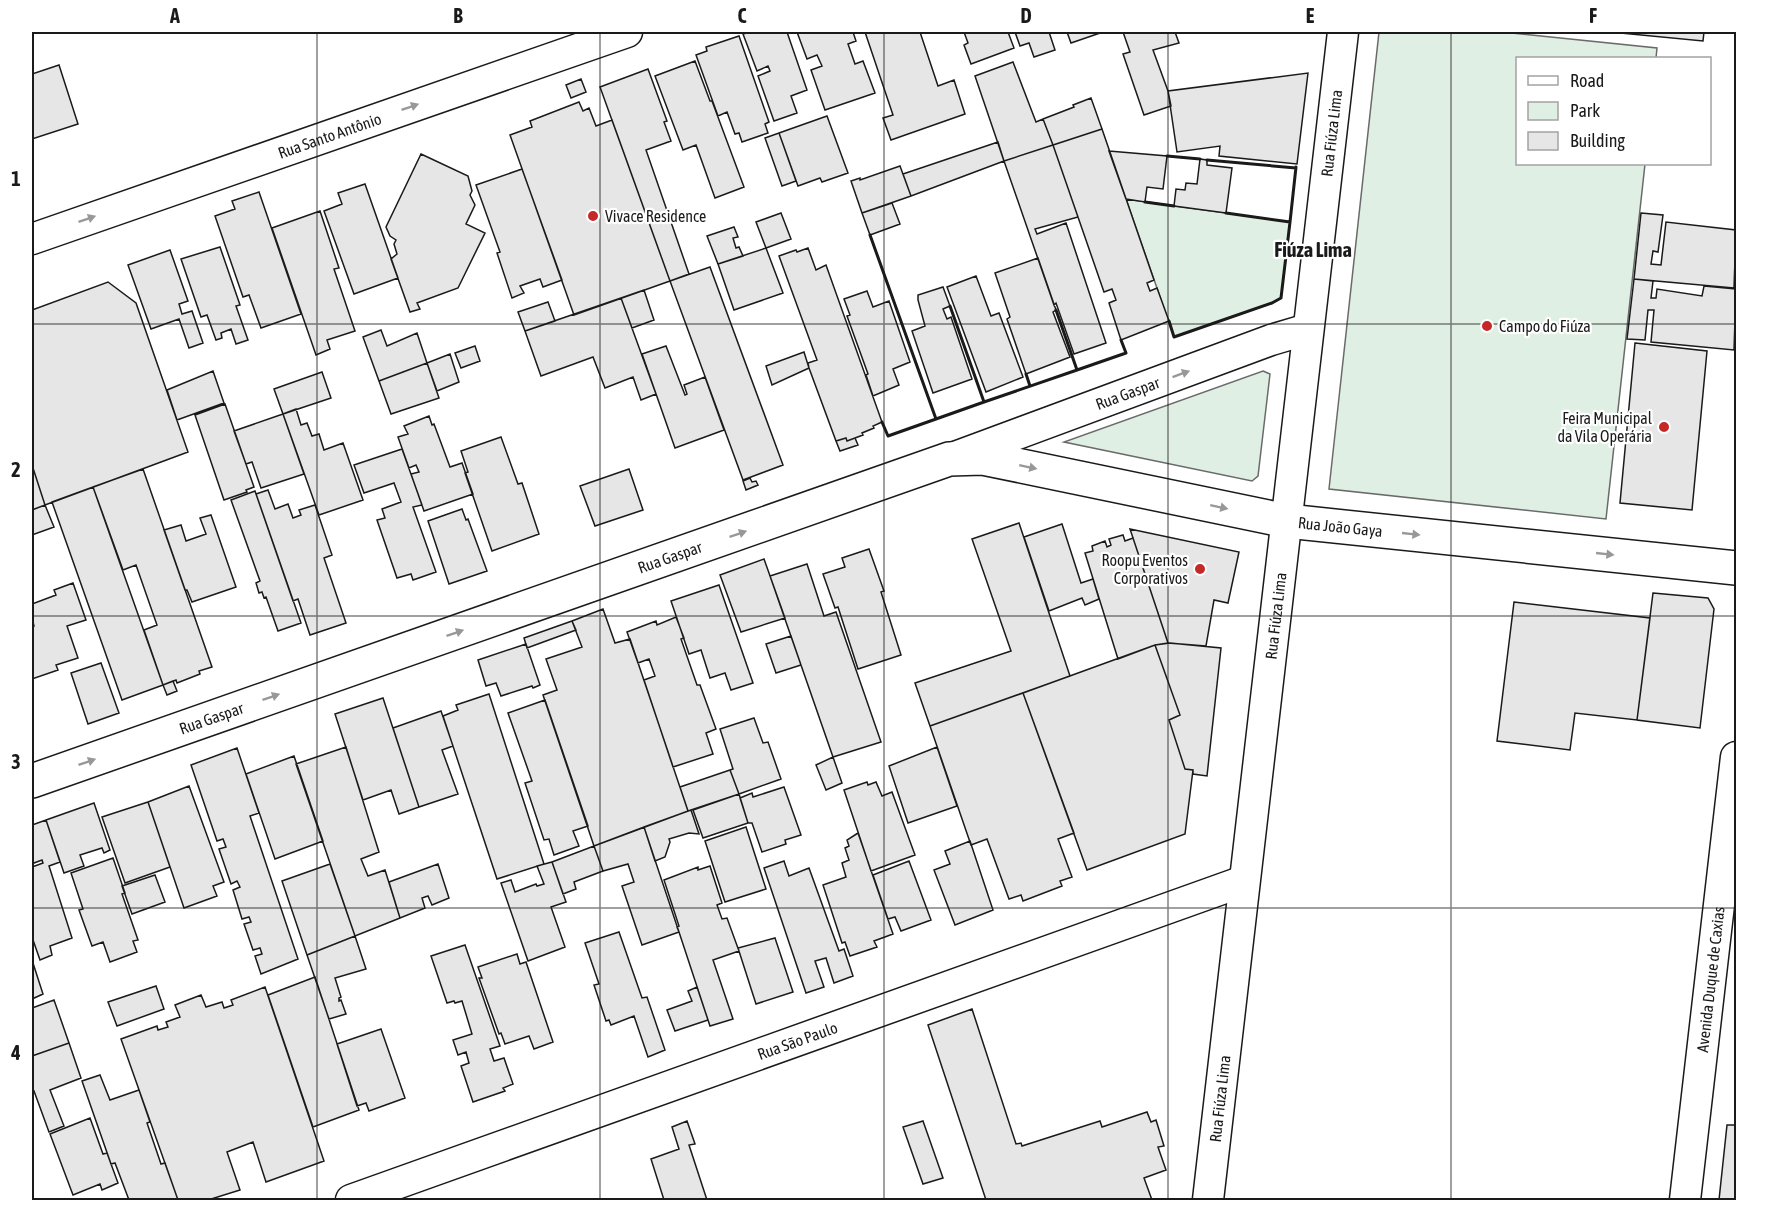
<svg xmlns="http://www.w3.org/2000/svg" width="1768" height="1232" viewBox="0 0 1768 1232" font-family="'Asap Condensed',sans-serif">
	<style>
		.green { fill: #e0efe3; stroke: #6a6a6a; stroke-width: 1.5 }
		.building { fill: #e6e6e6; stroke: #1a1a1a; stroke-width: 1.5 }
		.lines { fill: none; stroke-linecap: round; stroke-linejoin: round }
		.street-casing { stroke: #1a1a1a; stroke-width: 33 }
		.primary-casing { stroke: #1a1a1a; stroke-width: 36 }
		.street { stroke: #fff; stroke-width: 30 }
		.primary { stroke: #fff; stroke-width: 33 }
		.wall { stroke: #1a1a1a; stroke-width: 3 }
		.oneway { fill: #989898 }
		.grid { fill: none; stroke: #1a1a1a; stroke-width: 1.5; stroke-opacity: 0.55 }
		.poi-dot { fill: #c62828; stroke: #fff; stroke-width: 2 }
		.labels { text-anchor: middle; dominant-baseline: central; stroke-width: 4.5; stroke-linejoin: round; paint-order: stroke }
		.street-label { font-size: 16px; fill: #1a1a1a; stroke: #fff }
		.poi-label { font-size: 16px; fill: #1a1a1a; stroke: #fff; text-anchor: start }
		.quarter-label { font-size: 20px; font-weight: bold; fill: #1a1a1a; stroke: #fff }
		.neatline { fill: none; stroke: #1a1a1a; stroke-width: 2 }
		.grid-label { font-size: 20px; text-anchor: middle; font-weight: bold; fill: #1a1a1a }
	</style>
	<rect width="100%" height="100%" fill="#fff"/>
	<path class="green" d="M1379 32H1502L1657 48 1656 58H1518V164H1645L1606 519 1329 489Z
		M1126 199 1290 222 1281 298 1272 303 1174 337Z
		M1263 371 1270 374 1258 476 1252 481 1064 442Z"/>
	<path class="building" d="M750 32H787L807 90 791 96 797 113 774 121 758 76 770 71 768 66 757 71 743 34Z
		M797 32H853L856 41 848 44 855 64 863 61 875 93 825 110 811 70 822 66 817 55 807 59Z
		M865 32H920L938 86 954 80 965 114 891 140 883 118 893 115Z
		M964 32H1008L1014 48 971 64 964 45 968 43Z
		M1015 32H1049L1055 50 1034 57 1029 43 1020 46Z
		M1067 32H1103L1071 43Z
		M1123 32H1175L1179 43 1153 50 1168 91 1171 106 1144 115 1123 54 1130 52Z
		M1610 32H1704L1703 41Z
		M739 36 769 122 765 124 768 133 742 142 739 133 735 134 727 112 718 116 696 55 707 51 706 47Z
		M695 61 710 101H712L744 187 715 198 696 145 683 150 655 76Z
		M1013 62 1036 122 1043 119 1053 145 1004 161 975 76Z
		M59 65 78 124 32 139V74Z
		M648 69 667 121 664 122 671 141 646 150 689 274 670 281 600 87Z
		M1308 73 1297 164 1219 156 1220 146 1177 152 1168 91Z
		M581 79 586 92 571 98 566 85Z
		M1091 98 1102 129 1053 145 1043 119 1074 107 1073 105Z
		M579 102 583 111 589 108 596 126 612 120 670 281 574 315 510 135 532 127 530 121Z
		M827 116 848 173 822 182 820 178 798 186 779 133Z
		M1102 129 1154 280 1147 283 1150 291 1157 288 1169 321 1121 340 1109 303 1116 300 1112 289 1104 292 1053 145Z
		M779 133 796 181 782 186 765 138Z
		M998 142 1004 161 911 196 903 174Z
		M1053 145 1078 217 1035 229 1037 234 1066 223 1106 343 1074 354 1056 303 1054 305 1004 161Z
		M1109 151 1167 156 1163 189 1147 187 1145 202 1126 199Z
		M421 154 468 176 472 191 470 195 475 205 466 224 485 233 458 288 417 303 420 309 410 312 391 259 397 254 394 244 396 240 390 236 386 227Z
		M1200 159 1207 160V165L1232 168 1226 213 1174 206 1176 189 1185 190 1186 183 1197 184Z
		M900 166 911 196 862 213 851 181 860 178V180Z
		M522 169 562 280 543 287 540 279 520 286 524 293 512 298 497 253 500 252 476 185Z
		M365 184 398 278 354 294 324 211 342 204 338 193Z
		M259 192 301 314 261 328 249 295 243 297 215 216 235 209 232 201Z
		M892 203 900 224 870 235 862 213Z
		M320 211 339 268 334 269 355 331 327 340 330 349 316 355 272 228Z
		M781 213 791 239 766 248 756 222Z
		M1641 213 1663 215 1658 252 1653 251 1651 264 1661 265 1666 222 1736 230 1734 288 1634 279Z
		M734 227 738 237 733 238 736 248 739 247 743 256 718 264 707 236Z
		M220 247 240 305 236 306 248 340 236 344 231 329 221 333 222 338 216 340 207 315 201 317 181 259Z
		M766 248 783 293 734 310 718 264Z
		M808 248 816 270 826 265 882 422 873 426 874 428 862 433 863 435 847 441 846 438 836 441 809 368 808 363 817 360 779 256 796 250 797 252Z
		M170 250 188 301 179 304 182 314 192 311 203 343 189 348 179 319 151 329 128 265Z
		M1038 258 1056 310 1053 312 1070 357 1026 374 1007 319 1010 317 995 273Z
		M710 267 783 465 743 480 670 281Z
		M976 276 991 316 999 313 1023 377 986 392 947 287Z
		M1634 279 1653 281 1651 298H1656L1657 289 1702 296 1704 286 1736 289 1734 350 1651 342 1654 310H1648L1645 340 1627 339Z
		M108 282 136 303 188 452 45 505 32 465V310Z
		M943 287 950 306 943 309 947 319 951 317 972 379 933 393 912 331 925 326 918 300V295Z
		M644 290 654 320 632 328 621 298Z
		M867 291 873 307 889 301 910 362 893 369 899 385 873 396 866 375 868 374 847 316 850 315 844 299Z
		M621 298 656 394 641 400 633 377 605 388 593 357 541 376 525 331Z
		M548 302 555 321 525 331 518 312Z
		M381 330 387 346 417 333 427 363 379 381 363 337Z
		M1635 343 1707 351 1692 510 1620 503Z
		M475 346 480 361 461 368 455 353Z
		M666 346 685 395 687 394 684 385 705 377 724 430 675 448 642 354Z
		M804 352 809 368 772 385 766 366Z
		M450 354 459 382 437 391 427 363Z
		M427 363 439 398 391 414 379 381Z
		M213 371 224 403 177 420 167 390Z
		M322 372 331 398 283 414 274 389Z
		M225 404 254 487 246 490 247 492 224 500 195 415Z
		M296 409 301 425 307 423 312 436 319 434 324 450 343 443 363 500 319 515 283 414Z
		M283 414 304 474 261 488 252 462 246 464 234 431Z
		M429 416 432 425 434 424 450 467 462 463 473 494 424 511 411 474 419 472 416 465 409 468 398 437 408 434 404 426Z
		M501 437 518 484 522 483 539 534 492 551 465 473 468 472 461 451Z
		M846 438 847 441 855 438 858 445 840 451 836 441Z
		M402 449 422 505 413 507 436 572 413 580 411 574 397 578 377 520 385 518 382 509 401 502 394 483 364 493 354 465Z
		M32 465 45 505 32 510Z
		M143 469 212 667 199 671 200 674 177 683 176 680 163 685 144 630 157 625 136 565 123 570 93 487Z
		M629 469 643 510 595 526 580 486Z
		M750 478 752 482 756 481 758 485 746 490 743 481Z
		M93 487 163 685 122 700 52 502Z
		M268 490 275 509 288 504 293 518 301 515 299 510 315 505 332 555 324 558 346 623 310 635 298 599 293 601 256 494Z
		M255 491 301 623 278 631 266 597 264 598 262 592 259 593 256 583 260 581 231 500Z
		M45 505 54 527 32 535V510Z
		M462 509 466 520 468 519 487 571 449 584 428 521Z
		M211 515 236 587 192 602 187 590H185L164 530 181 525 186 541 206 534 200 518Z
		M1019 523 1070 676 930 726 915 683 1011 651 972 539Z
		M1062 524 1081 583 1093 579 1099 599 1085 605 1082 598 1049 611 1024 537Z
		M1130 529 1239 552 1228 603 1214 600 1206 646 1168 643Z
		M1123 535 1125 541 1133 538 1168 643 1155 645 1118 659 1085 553 1093 551 1092 546 1105 541 1107 547 1111 545 1109 539Z
		M869 549 884 591 881 592 901 655 858 669 838 607 835 608 823 574 845 567 842 558Z
		M764 559 785 618 741 632 720 575Z
		M807 564 824 616 836 612 881 742 833 757 770 576Z
		M73 583 86 620 67 626 78 658 56 665 58 670 32 679V627L34 626 32 618V604L56 595 54 590Z
		M719 585 753 683 731 690 725 673 710 678 701 650 689 654 671 601Z
		M1653 593 1708 598 1714 609 1700 728 1637 720Z
		M1514 602 1650 618 1637 720 1575 713 1570 750 1497 741Z
		M603 609 615 643 630 639 688 811 594 846 543 695 557 690 546 659 582 647 572 621Z
		M676 617 684 638 681 639 697 685H700L716 729 706 733 713 754 673 767 644 680 655 676 649 659 638 663 627 632 656 621 657 625Z
		M572 621 576 630 527 648 524 638Z
		M791 636 801 665 776 673 766 644Z
		M1170 643 1221 648 1207 776 1193 774V770L1185 769 1169 720 1180 715 1155 645Z
		M526 644 540 685 533 688 532 686 501 696 496 683 486 686 478 660Z
		M1155 645 1180 715 1169 720 1185 769 1193 770 1185 834 1087 870 1023 693Z
		M101 663 119 713 88 724 71 673Z
		M173 681 177 691 167 695 163 685Z
		M1023 693 1074 833 1058 839 1072 877 1060 881 1062 886 1023 901 1021 895 1009 899 987 839 971 845 930 726Z
		M489 694 544 864 497 879 443 716 458 710 456 705Z
		M383 698 419 807 399 814 391 790 363 800 335 714Z
		M545 700 588 826 573 831 579 846 554 855 549 839 544 840 525 783 532 781 508 713Z
		M441 711 453 746 442 750 458 794 419 807 393 728Z
		M754 718 763 743 768 742 781 779 739 794 730 770 733 769 720 729Z
		M346 747 379 852 361 859 368 876 385 870 400 918 355 936 296 764Z
		M937 747 957 806 908 823 889 766Z
		M237 748 259 813 250 816 298 959 261 974 255 956 262 954 260 948 253 950 244 924 251 922 249 917 242 919 233 890 240 887 237 881 231 884 219 849 226 847 223 839 217 841 191 765Z
		M294 756 323 841 275 859 246 774Z
		M833 757 842 783 826 790 816 765Z
		M730 770 739 794 688 811 680 787Z
		M867 782 868 785 876 782 882 796 892 792 915 855 871 871 844 790Z
		M189 786 224 882 213 886 217 896 184 908 148 802Z
		M784 787 801 835 785 840 786 844 762 852 752 823H748L740 798 752 793 753 797Z
		M739 794 748 823 703 838 693 810Z
		M148 802 170 867 125 883 102 817Z
		M94 803 110 850 104 853 102 848 80 855 84 866 64 873 46 820Z
		M691 810 699 834 689 833 669 839 670 842 665 857 655 861 644 827Z
		M46 820 60 862 49 866 72 938 50 946 52 955 40 960 32 937V867L43 863 42 860 34 863 32 860V825Z
		M644 827 679 932 642 945 622 886 634 882 628 864 603 871 594 846Z
		M746 827 766 889 725 902 705 841Z
		M858 833 893 934 874 941 877 947 850 956 845 942 842 943 823 885 846 877 842 863 849 860 845 848 849 846 847 840Z
		M970 841 993 910 955 925 934 870 950 864 945 851Z
		M594 846 603 871 574 882 576 889 563 894 552 862Z
		M113 858 125 893 122 894 138 940 133 941 137 952 110 962 103 942 92 946 79 910 83 909 71 873Z
		M784 861 789 876 809 868 839 951 844 949 853 976 834 983 826 958 815 961 824 987 806 993 764 868Z
		M909 861 931 920 901 931 895 917 888 919 873 875Z
		M552 862 566 902 551 907 565 947 528 961 501 883 511 880 515 892 536 884 537 886 544 884 537 866Z
		M330 864 355 936 307 955 282 881Z
		M438 864 449 898 432 905 428 896 422 898 425 908 400 918 389 882Z
		M710 866 722 903 717 905 722 919 727 918 739 951 713 960 733 1019 710 1026 679 932 677 927 679 926 664 880 698 867V870Z
		M155 875 165 902 132 914 122 886Z
		M619 932 642 998 647 997 665 1050 648 1057 634 1016 611 1025 609 1020 606 1021 594 985 599 984 585 943Z
		M355 936 366 969 335 978 341 997 339 998V1001L341 1000 346 1014 329 1019 307 955Z
		M775 938 793 992 756 1004 738 948Z
		M465 945 500 1046 490 1049 494 1061 504 1058 513 1084 503 1088 505 1091 473 1102 461 1066 469 1063 466 1052 458 1055 453 1040 472 1034 462 1001 455 1003 454 1001 447 1003 431 956Z
		M517 954 520 964 526 962 553 1042 534 1049 529 1036 505 1044 501 1033 499 1034 479 978H482L478 967Z
		M32 960 43 994 32 999Z
		M315 977 359 1110 313 1127 268 995Z
		M156 986 164 1009 117 1026 108 1002Z
		M265 987 324 1161 266 1182 253 1142 227 1152 240 1190 208 1200H178L121 1039 157 1026 158 1030 168 1027 166 1022 180 1017 175 1005 201 995 206 1007 222 1002 224 1008 233 1005 231 1000Z
		M697 987 708 1020 675 1031 667 1010 692 1001 688 991Z
		M54 1000 69 1043 32 1056V1008Z
		M972 1009 1016 1144 1021 1143 1022 1146 1100 1121 1102 1127 1147 1112 1151 1122 1156 1120 1164 1146 1158 1147 1166 1170 1144 1178 1152 1200H986L928 1025Z
		M381 1029 405 1098 369 1111 366 1103 357 1106 337 1044Z
		M69 1043 81 1078 50 1090 64 1126 49 1132 34 1091 32 1092V1056Z
		M100 1075 110 1100 139 1090 150 1122 147 1123 161 1164 165 1163 178 1200H129L115 1163 111 1164 82 1081Z
		M90 1118 103 1154 107 1153 118 1183 102 1190 100 1184 73 1195 50 1134Z
		M687 1121 695 1144 689 1145 707 1200H664L651 1159 679 1149 672 1127Z
		M923 1121 943 1178 923 1184 903 1127Z
		M1727 1125H1736V1200H1719Z"/>
	<g class="lines">
		<g class="street-casing">
			<g id="street">
				<path id="s1" d="M32 239 627 32"/>
				<path id="s2" d="M955 457 1271 340 1308 329"/>
				<path id="s3" d="M351 1200 1244 881"/>
				<path id="s4" d="M1208 1200 1343 32"/>
				<path id="s5" d="M1685 1200 1736 757"/>
			</g>
		</g>
		<g class="primary-casing">
			<g id="primary">
				<path id="s6" d="M32 781 949 459 983 458 1287 521 1736 568"/>
			</g>
		</g>
		<use href="#street" class="street"/>
		<use href="#primary" class="primary"/>
		<path class="wall" d="M1167 156 1200 159
			M1207 160 1296 168
			M1145 202 1174 206
			M1290 222 1296 167
			M870 235 936 419
			M950 306 984 402 1077 370
			M1056 310 1077 370 1126 353 1121 340
			M1169 321 1174 337 1272 303 1281 298 1290 222 1226 213
			M1026 374 1030 386
			M882 422 888 436 984 402"/>
	</g>
	<defs><path id="oneway-solid" d="M-6-.8H1V-3.2L6.5 0L1 3.2V.8H-6Z" transform="scale(1.5)"/></defs>
	<g class="oneway">
		<use href="#oneway-solid" transform="translate(410 107) rotate(-19)"/>
		<use href="#oneway-solid" transform="translate(87 219) rotate(-19)"/>
		<use href="#oneway-solid" transform="translate(1181 374) rotate(-20)"/>
		<use href="#oneway-solid" transform="translate(1028 467) rotate(12)"/>
		<use href="#oneway-solid" transform="translate(1219 507) rotate(12)"/>
		<use href="#oneway-solid" transform="translate(738 534) rotate(-19)"/>
		<use href="#oneway-solid" transform="translate(1411 534) rotate(6)"/>
		<use href="#oneway-solid" transform="translate(1605 554) rotate(6)"/>
		<use href="#oneway-solid" transform="translate(455 633) rotate(-19)"/>
		<use href="#oneway-solid" transform="translate(271 697) rotate(-19)"/>
		<use href="#oneway-solid" transform="translate(87 762) rotate(-19)"/>
	</g>
	<path class="grid" d="M317 32V1200M600 32V1200M884 32V1200M1168 32V1200M1451 32V1200M32 324H1736M32 616H1736M32 908H1736"/>
	<g class="poi-dot">
		<circle cx="593" cy="216" r="6"/>
		<circle cx="1487" cy="326" r="6"/>
		<circle cx="1664" cy="427" r="6"/>
		<circle cx="1200" cy="569" r="6"/>
	</g>
	<g class="labels">
		<g class="street-label">
			<text stroke="none"><textPath href="#s4" startOffset="1074">Rua Fiúza Lima</textPath></text>
			<text stroke="none"><textPath href="#s1" startOffset="315">Rua Santo Antônio</textPath></text>
			<text stroke="none"><textPath href="#s2" startOffset="184">Rua Gaspar</textPath></text>
			<text stroke="none"><textPath href="#s6" startOffset="1370">Rua João Gaya</textPath></text>
			<text stroke="none"><textPath href="#s6" startOffset="676">Rua Gaspar</textPath></text>
			<text stroke="none"><textPath href="#s4" startOffset="588">Rua Fiúza Lima</textPath></text>
			<text stroke="none"><textPath href="#s6" startOffset="190">Rua Gaspar</textPath></text>
			<text stroke="none"><textPath href="#s5" startOffset="222">Avenida Duque de Caxias</textPath></text>
			<text stroke="none"><textPath href="#s3" startOffset="474">Rua São Paulo</textPath></text>
			<text stroke="none"><textPath href="#s4" startOffset="102">Rua Fiúza Lima</textPath></text>
		</g>
		<g class="poi-label">
			<text x="605" y="216">Vivace Residence</text>
			<text x="1499" y="326">Campo do Fiúza</text>
			<text x="1652" y="418" text-anchor="end">Feira Municipal<tspan x="1652" dy="18">da Vila Operária</tspan></text>
			<text x="1188" y="560" text-anchor="end">Roopu Eventos<tspan x="1188" dy="18">Corporativos</tspan></text>
		</g>
		<g class="quarter-label">
			<text x="1313" y="249">Fiúza Lima</text>
		</g>
	</g>
	<rect width="1768" height="1232" fill="none" stroke="#ffffff" stroke-width="66"/>
	<rect x="1516" y="57" width="195" height="108" fill="#ffffff" stroke="#a3a3a3" stroke-width="1.5"/>
	<rect x="1528" y="76" width="30" height="9" fill="#ffffff" stroke="#a3a3a3" stroke-width="1.5"/>
	<text x="1570" y="87" font-size="18" fill="#1a1a1a">Road</text>
	<rect x="1528" y="102" width="30" height="18" fill="#e0efe3" stroke="#a3a3a3" stroke-width="1.5"/>
	<text x="1570" y="117" font-size="18" fill="#1a1a1a">Park</text>
	<rect x="1528" y="132" width="30" height="18" fill="#e6e6e6" stroke="#a3a3a3" stroke-width="1.5"/>
	<text x="1570" y="147" font-size="18" fill="#1a1a1a">Building</text>
	<rect x="33" y="33" width="1702" height="1166" class="neatline"/>
	<g class="grid-label">
		<text x="175" y="23">A</text>
		<text x="458" y="23">B</text>
		<text x="742" y="23">C</text>
		<text x="1026" y="23">D</text>
		<text x="1310" y="23">E</text>
		<text x="1593" y="23">F</text>
		<text x="16" y="186">1</text>
		<text x="16" y="477">2</text>
		<text x="16" y="769">3</text>
		<text x="16" y="1060">4</text>
	</g>
</svg>
